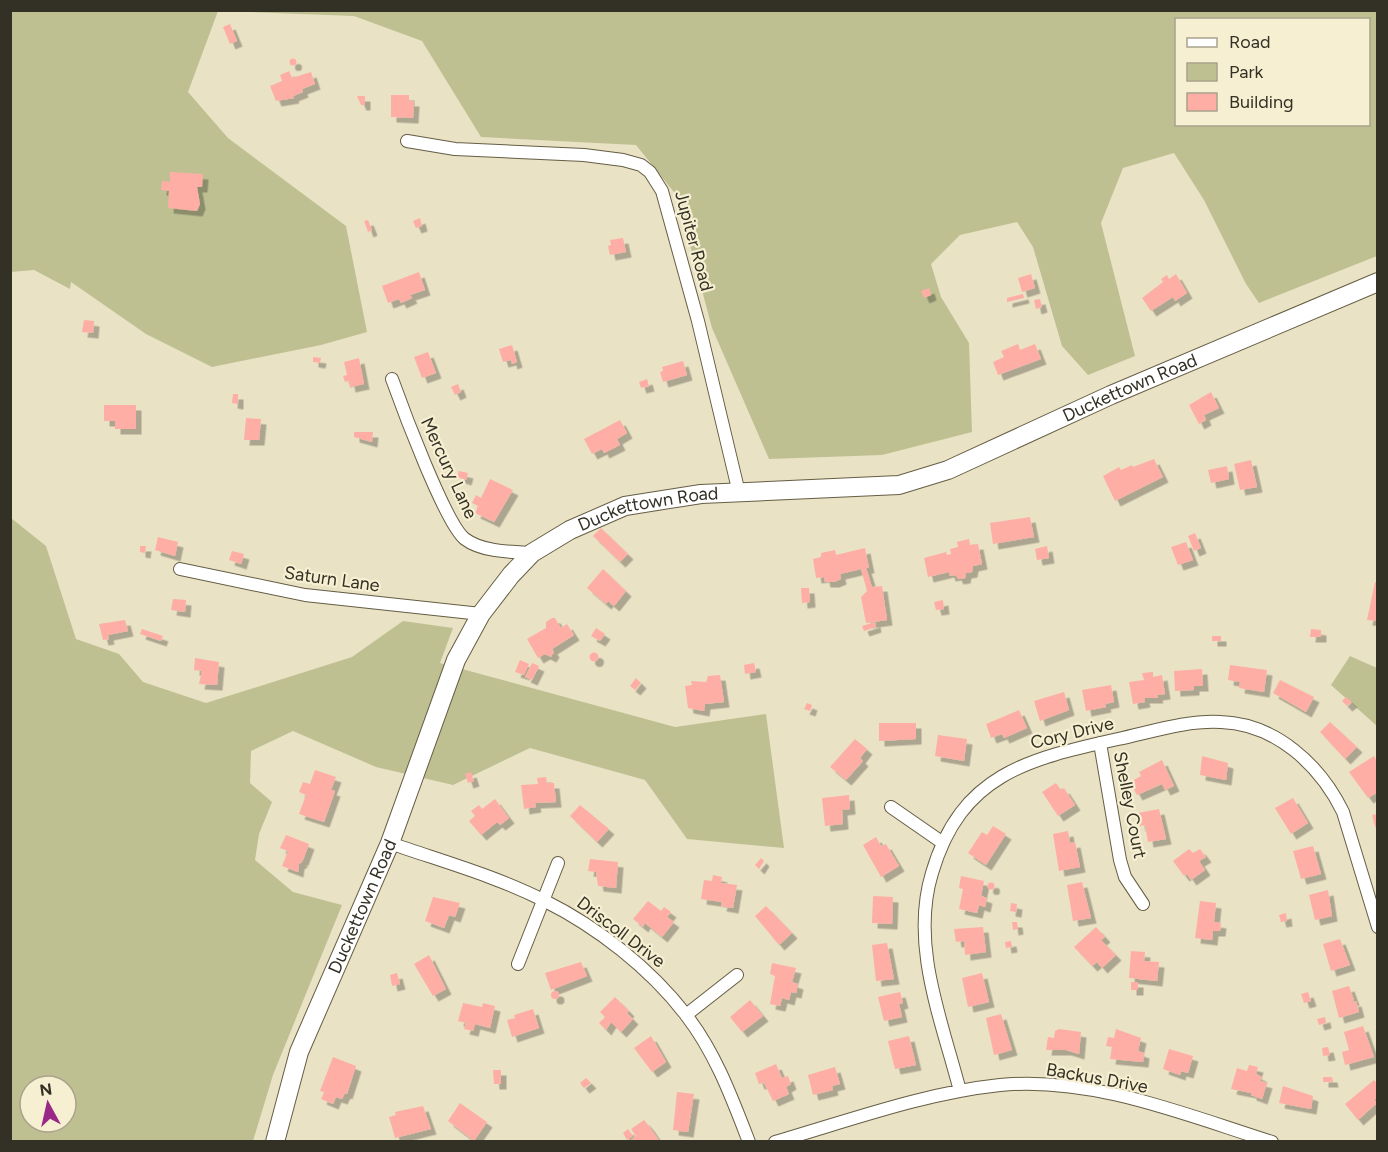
<svg xmlns="http://www.w3.org/2000/svg" width="1388" height="1152" viewBox="0 0 1388 1152" font-family="Figtree,sans-serif">
	<style>
		.green { fill: #bec092; fill-rule: evenodd }
		.building { fill: #feaea5; filter: url(#shadow) }
		.lines { fill: none; stroke-linecap: round; stroke-linejoin: round }
		.street-casing { stroke: #655d44; stroke-width: 14 }
		.secondary-casing { stroke: #655d44; stroke-width: 20 }
		.street { stroke: #fff; stroke-width: 12 }
		.secondary { stroke: #fff; stroke-width: 18 }
		.labels { text-anchor: middle; dominant-baseline: central; stroke-width: 4.5; stroke-linejoin: round; paint-order: stroke }
		.street-label { font-size: 18px; fill: #333025; stroke: #f7efd2 }
	</style>
	<defs>
		<filter id="shadow"><feDropShadow dx="5.5" dy="5.5" stdDeviation="0" flood-color="#0004"/></filter>
	</defs>
	<rect width="100%" height="100%" fill="#eae2c5"/>
	<path class="green" d="M11 11H218L188 92 228 138 346 226 367 332 321 345 212 367 146 334 71 282 70 289 34 270 11 272Z
		M221 11H1377V256L1259 303 1246 284 1204 200 1174 153 1123 168 1101 223 1135 356 1088 375 1062 346 1033 247 1017 222 960 235 931 264 941 297 969 343 972 432 882 455 769 459 712 328 677 196 636 145 481 137 422 41 354 16ZM1176 20H1368V124H1176Z
		M11 518 46 546 76 639 119 654 143 682 206 703 352 657 403 621 453 628 440 663 675 727 766 714 784 848 687 839 645 780 530 748 453 785 376 767 293 731 251 751 250 783 272 802 259 834 255 860 293 892 342 905 273 1075 253 1141H11ZM30 1086H66V1122H30Z
		M1350 656 1377 668V726L1331 685Z"/>
	<path class="building" d="M230 24 237 41 230 44 223 27Z
		M289.5 62a3.5 3.5 0 1 1 7 0a3.5 3.5 0 1 1-7 0Z
		M289 71 292 78 311 72 315 84 302 89 303 92 293 96 294 98 276 101 270 86 282 81 280 75Z
		M391 95H409V101H414L413 118 391 117Z
		M357 96H365V105H361Z
		M170 172 203 174 202 187H197L200 204 197 211 168 208 169 191 161 190 162 181 170 182Z
		M420 218 422 226 416 228 413 221Z
		M368 220 372 230 368 232 364 221Z
		M623 238 626 252 610 255 608 246 611 245 610 240Z
		M419 272 425 290 410 295 412 298 401 303 399 299 388 303 382 286Z
		M1031 274 1035 288 1022 292 1018 278Z
		M1176 274 1187 293 1175 301 1173 297 1151 311 1142 298 1163 282 1161 279 1167 275 1169 279Z
		M929 288 931 295 924 298 921 291Z
		M1023 294 1024 298 1007 302V298Z
		M1040 299 1042 307 1036 309 1034 300Z
		M84 320 94 321 93 333 82 332Z
		M1018 344 1020 350 1035 344 1041 359 998 375 993 362 1004 357 1001 351Z
		M512 345 517 362 512 364 511 360 503 362 499 349Z
		M428 352 436 373 422 378 414 357Z
		M313 357 321 358 320 363 313 362Z
		M359 358 364 384 350 387 349 381 345 382 343 376 347 375 344 362Z
		M683 361 687 375 663 382 660 372 663 371 662 367Z
		M647 379 649 386 641 388 639 382Z
		M458 384 461 392 455 395 451 387Z
		M1211 392 1219 408 1204 415 1206 420 1199 424 1189 405Z
		M233 394H238V404L232 403Z
		M104 405H136V429H115V421H104Z
		M246 418 261 419 259 440H244Z
		M620 420 627 433 617 439 620 445 604 453 602 449 592 454 584 439Z
		M354 432H373L372 442 354 437Z
		M1154 459 1163 477 1115 501 1103 476 1119 467 1121 470 1132 465 1133 467Z
		M1251 460 1257 487 1240 490 1234 464Z
		M1227 466 1229 479 1211 483 1208 470Z
		M459 471 468 473 466 480 457 477Z
		M490 479 513 490 494 522 475 513 478 506 472 503 476 495 481 498Z
		M1030 517 1034 537 993 544 990 523Z
		M601 528 628 554 620 562 593 536Z
		M1195 533 1201 548 1194 551 1188 536Z
		M158 537 178 542 175 556 155 550Z
		M969 539 970 545 978 544 982 564 973 566 972 572 966 573 965 578 958 579 956 575 950 576 949 572 928 577 924 558 946 552 947 555 951 554 950 549 958 547 957 542Z
		M1186 542 1193 560 1178 565 1171 547Z
		M140 546H146L145 553 140 552Z
		M1047 546 1049 558 1037 560 1035 549Z
		M865 548 869 568H866L872 587 882 586 887 620 866 623 861 597 867 591 861 569 840 574 841 579 834 582H825L824 577 816 578 813 559 821 557V553L835 550 836 555Z
		M232 551 244 554 241 564 229 560Z
		M603 569 626 591 614 606 608 601 606 604 587 588Z
		M1375 582H1378V621L1367 620Z
		M801 588H809L810 602 802 603Z
		M173 599 186 600 185 612 171 610Z
		M943 600 944 609 936 610 934 602Z
		M552 618H555L561 628 567 624 574 635 552 649 554 652 551 657 545 654 538 658 527 639 546 628V622Z
		M125 620 128 631 108 635 109 639 103 640 99 624Z
		M875 622 876 627 864 631 862 626Z
		M596 628 605 634 600 641 591 636Z
		M142 629 163 636 161 641 140 634Z
		M1311 629 1321 630V637H1310Z
		M1212 636H1221V641H1212Z
		M589.5 657a4.5 4.5 0 1 1 9 0a4.5 4.5 0 1 1-9 0Z
		M195 658 219 662 217 685 199 684 202 671 194 670Z
		M520 660 529 664 524 675 515 672Z
		M532 663 539 666 532 680 525 677Z
		M754 663 756 672 745 674 744 665Z
		M1230 665 1267 670 1264 692 1239 688 1240 682 1228 680Z
		M1202 669 1203 686H1194V690L1175 691 1174 671Z
		M1153 672V677L1162 675 1165 694 1157 695 1158 698H1144L1145 702 1133 704 1129 682 1144 680 1142 673Z
		M720 675 724 702 705 704 704 711 688 708 685 686 692 685 691 681 706 682 708 676Z
		M636 678 641 683 635 690 630 686Z
		M1280 680 1314 697 1306 712 1273 693Z
		M1111 685 1114 702 1105 704 1106 707 1086 711 1082 690Z
		M1064 692 1069 710 1040 721 1034 701Z
		M1346 697 1352 702 1347 706 1342 701Z
		M807 703 812 705 810 711 804 709Z
		M1019 710 1027 728 1004 738 1002 734 991 738 986 724Z
		M1330 722 1357 747 1345 759 1320 732Z
		M879 723H916V739L879 741Z
		M938 735 967 739 964 761 935 756Z
		M855 739 867 749 860 758 863 761 846 780 830 767Z
		M1202 756 1228 763 1226 780 1200 775Z
		M1374 756 1378 763V769L1375 771 1378 776V792L1368 798 1349 772Z
		M1162 760 1174 786 1165 790 1162 784 1137 795 1130 782 1141 776 1139 772Z
		M315 770 336 777 331 790 335 791 324 822 299 814 306 795 299 792 303 782 310 784Z
		M471 772 474 781 468 783 465 774Z
		M546 777 547 783H554L556 802 535 803 536 807 524 809 521 785 538 784 537 778Z
		M1056 783 1061 790 1064 788 1075 805 1058 816 1042 792Z
		M849 795 850 809 842 810 843 824 825 826 822 798Z
		M1293 798 1308 823 1291 834 1275 808Z
		M495 799 509 818 500 825 497 822 481 835 469 821 475 816 471 811 479 805 482 809Z
		M580 805 609 829 597 842 570 816Z
		M1159 809 1166 839 1148 842 1145 825 1140 826 1138 813Z
		M1378 814V826L1375 827 1372 815Z
		M993 826 1006 834 986 865 968 853 982 832 987 835Z
		M1068 831 1070 843 1075 842 1080 867 1059 871 1053 834Z
		M286 835 309 844 303 860H300L303 861 299 864 298 872 282 866 288 851 280 848Z
		M876 837 881 846 886 844 899 866 881 877 863 845Z
		M1313 846 1321 874 1301 879 1293 851Z
		M1189 849 1193 853 1200 849 1206 857 1199 861 1205 870 1191 880 1187 874 1184 876 1173 861Z
		M761 858 764 861 759 869 755 865Z
		M590 859 618 862 616 888 598 886 596 872 588 871Z
		M713 875 722 877 721 883 737 885 733 908 721 906 722 902 701 899 704 880 712 881Z
		M961 876 984 881 981 896 987 898 985 907 979 905 977 913 959 909 963 889 959 888Z
		M1082 882 1091 918 1073 921 1067 885Z
		M987.5 886a3.5 3.5 0 1 1 7 0a3.5 3.5 0 1 1-7 0Z
		M1328 890 1332 916 1315 920 1309 895Z
		M873 896 893 897 892 924 872 923Z
		M433 897 460 903 455 917 449 915 444 928 425 921Z
		M648 901 661 911 664 907 671 912 667 917 674 922 662 937 645 923 643 927 633 919Z
		M1200 901 1216 903 1214 922 1221 923 1220 931H1213L1212 940 1195 938Z
		M1011 903 1017 904 1016 912 1010 911Z
		M766 906 792 933 779 945 755 916Z
		M1286 913 1287 921 1281 922 1279 915Z
		M1012 922H1017L1018 929 1013 930Z
		M983 927 986 952 965 955 964 941 956 942 954 929Z
		M1096 927 1105 937 1101 940 1116 955 1102 968 1097 962 1092 966 1074 947Z
		M1340 939 1350 965 1331 971 1323 944Z
		M1011 941 1012 947 1006 948 1005 942Z
		M887 943 894 979 876 981 872 945Z
		M1131 951 1145 952 1144 961 1159 962 1157 981 1129 978Z
		M429 955 446 989 433 996 414 964Z
		M581 962 587 976 551 990 545 973Z
		M772 963 796 968 792 982 798 984 796 993 791 992 789 1000 782 998 780 1006 770 1004 775 976 770 974Z
		M397 973 400 984 392 986 390 975Z
		M982 973 989 1002 968 1007 962 978Z
		M1131 982H1138V990H1131Z
		M1349 986 1354 1000 1348 1003 1356 1001 1359 1012 1339 1018 1332 991Z
		M551 995a4 4 0 1 1 8 0a4 4 0 1 1-8 0Z
		M900 992 903 1003 899 1004 902 1017 884 1021 878 997Z
		M1308 992 1311 1001 1304 1003 1301 994Z
		M615 997 629 1011 627 1013 633 1019 621 1032 611 1022 606 1030 599 1023 605 1017 600 1012Z
		M750 1000 763 1016 742 1032 730 1017Z
		M463 1003 482 1007 483 1003 495 1006 490 1028 475 1024 473 1031 464 1029 466 1023 458 1021Z
		M533 1009 539 1028 512 1037 507 1020 515 1018 514 1015Z
		M1001 1014 1012 1050 994 1055 986 1018Z
		M1325 1017 1326 1023 1319 1025 1317 1019Z
		M1363 1026 1374 1057 1345 1065 1342 1052 1349 1050 1344 1032Z
		M1059 1029 1081 1032 1079 1054 1066 1050H1046L1048 1037 1054 1038 1055 1031Z
		M1116 1029 1141 1038 1138 1051 1144 1053 1143 1062 1110 1059 1112 1047 1106 1046 1108 1037 1114 1038Z
		M651 1036 666 1062 652 1072 634 1048Z
		M909 1036 916 1065 895 1069 888 1041Z
		M1328 1047 1330 1055 1323 1056 1322 1048Z
		M1169 1049 1193 1056 1188 1073 1181 1071 1180 1075 1163 1069Z
		M333 1057 356 1066 347 1094 345 1093 342 1099 336 1097 333 1104 321 1099 324 1092 320 1091Z
		M776 1064 782 1078 788 1076 791 1084 786 1087 789 1094 773 1101 764 1083 759 1084 755 1073Z
		M1249 1065 1258 1067 1256 1074 1262 1077 1260 1081 1267 1083 1262 1099 1251 1095V1093L1231 1089 1237 1068 1247 1071Z
		M835 1067 840 1084 832 1086 833 1090 813 1095 808 1075Z
		M493 1070H501V1084H494Z
		M1323 1077H1332L1333 1082H1323Z
		M586 1078 591 1083 584 1088 580 1083Z
		M1374 1080 1378 1084V1097L1374 1100 1377 1103 1358 1120 1345 1104Z
		M1283 1086 1313 1096 1311 1109 1279 1103Z
		M677 1092 694 1094 688 1132 673 1130Z
		M460 1103 487 1122 474 1141 448 1121Z
		M423 1106 431 1129 395 1138 389 1117 396 1115 395 1112Z
		M644 1120 649 1126 660 1142H628L636 1136 631 1129Z
		M628 1129 633 1136 627 1140 623 1133Z"/>
	<g class="lines">
		<g class="street-casing">
			<path id="street" d="M407 141 455 149 584 155 623 160 641 165 650 172 662 191 698 321 739 493
				M392 379C402 407 446 525 465 539 482 552 512 552 532 553
				M180 569 305 595 481 614
				M1100 743 1120 860 1125 877 1143 904
				M891 807 943 843
				M390 843C441 861 496 876 545 901 597 927 650 968 686 1015 715 1052 732 1098 749 1142
				M518 964 558 863
				M686 1015 737 975
				M960 1091C942 1021 910 945 932 873 961 774 1028 759 1118 739 1151 732 1187 720 1221 722 1276 724 1320 765 1343 812L1378 927
				M775 1142C848 1121 924 1093 1000 1085 1092 1076 1186 1115 1272 1142"/>
		</g>
		<g class="secondary-casing">
			<g id="secondary">
				<path id="s1" d="M275 1142 299 1052 390 843 456 660 481 614 511 575 532 553 570 530 625 506 701 494 899 485 948 470 1111 395 1378 282"/>
			</g>
		</g>
		<use href="#street" class="street"/>
		<use href="#secondary" class="secondary"/>
	</g>
	<g class="labels">
		<g class="street-label">
			<text transform="translate(694 241) rotate(75)">Jupiter Road</text>
			<text stroke="none"><textPath href="#s1" startOffset="1278">Duckettown Road</textPath></text>
			<text transform="translate(449 468) rotate(65)">Mercury Lane</text>
			<text stroke="none"><textPath href="#s1" startOffset="774">Duckettown Road</textPath></text>
			<text transform="translate(332 579) rotate(8)">Saturn Lane</text>
			<text transform="translate(1072 733) rotate(-14)">Cory Drive</text>
			<text transform="translate(1130 805) rotate(79)">Shelley Court</text>
			<text stroke="none"><textPath href="#s1" startOffset="252">Duckettown Road</textPath></text>
			<text transform="translate(621 932) rotate(37)">Driscoll Drive</text>
			<text transform="translate(1097 1078) rotate(10)">Backus Drive</text>
		</g>
	</g>
	<rect width="1388" height="1152" fill="none" stroke="#333025" stroke-width="24"/>
	<rect x="1175" y="18" width="195" height="108" fill="#f7efd2" stroke="#a9a38d" stroke-width="1.5"/>
	<rect x="1187" y="38" width="30" height="9" fill="#ffffff" stroke="#a9a38d" stroke-width="1.5"/>
	<text x="1229" y="48" font-size="18" fill="#333025">Road</text>
	<rect x="1187" y="63" width="30" height="18" fill="#bec092" stroke="#a9a38d" stroke-width="1.5"/>
	<text x="1229" y="78" font-size="18" fill="#333025">Park</text>
	<rect x="1187" y="93" width="30" height="18" fill="#feaea5" stroke="#a9a38d" stroke-width="1.5"/>
	<text x="1229" y="108" font-size="18" fill="#333025">Building</text>
	<g transform="translate(48 1104) rotate(352)"><circle r="28" fill="#f7efd2" stroke="#a9a38d" stroke-width="1.5"/>
	<path d="M0-4.5L10 22L0 15L-10 22Z" fill="#992886"/>
	<text y="-9" font-size="16" font-weight="bold" text-anchor="middle" fill="#333025">N</text>
	</g>
</svg>
